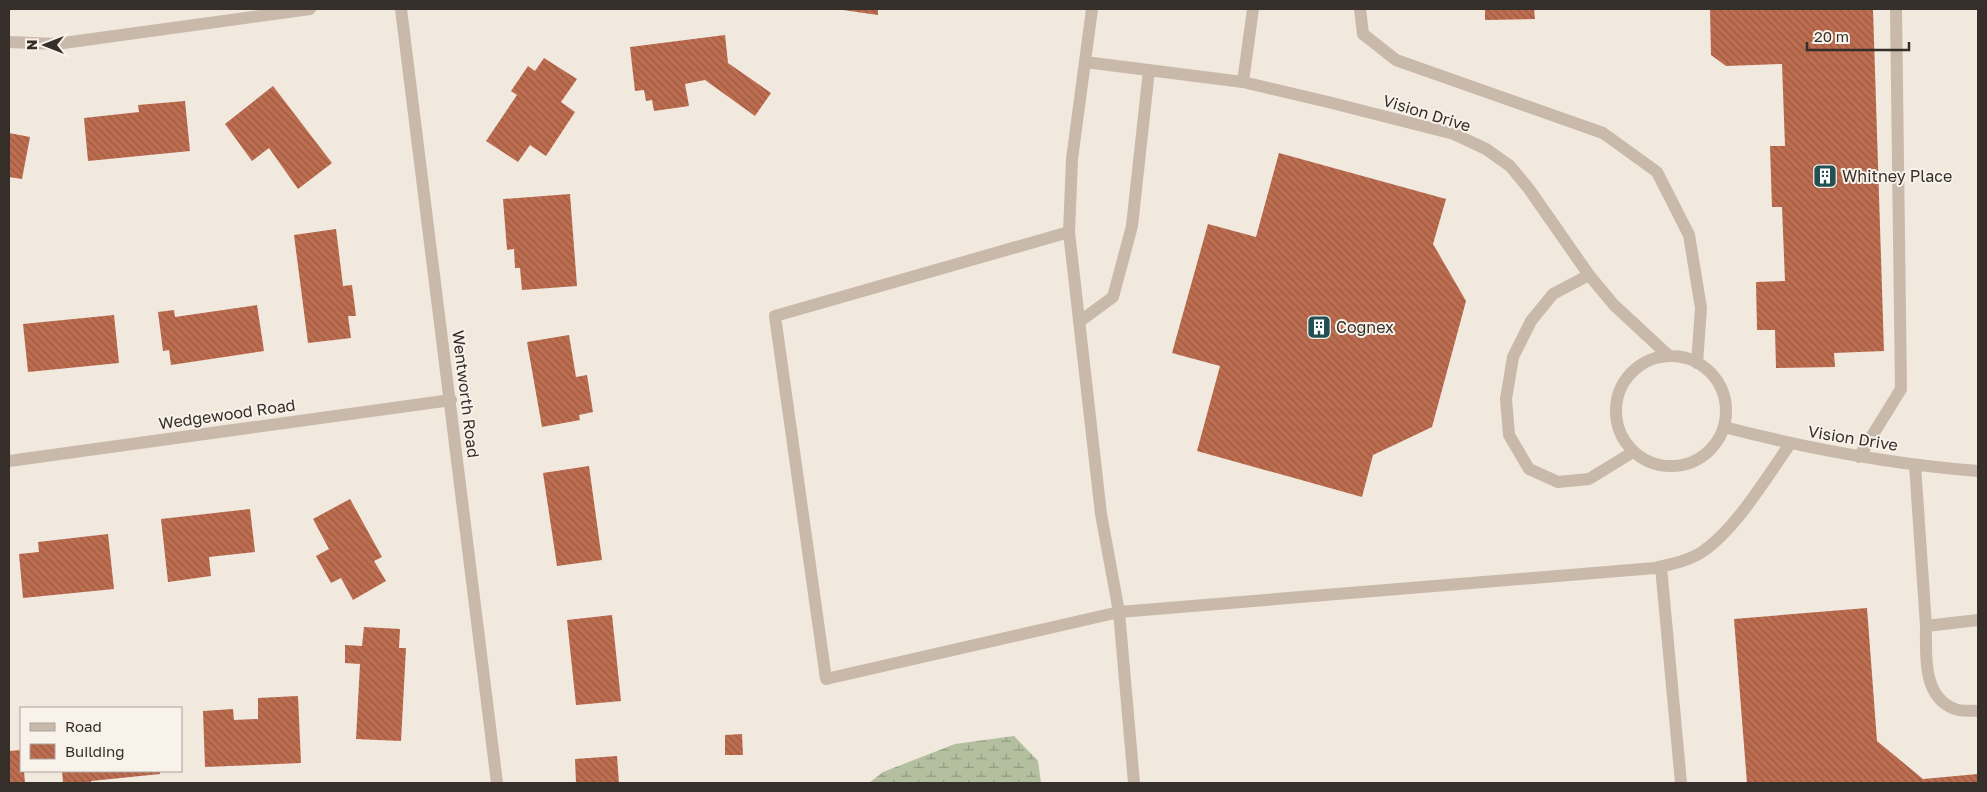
<svg xmlns="http://www.w3.org/2000/svg" width="1987" height="792" viewBox="0 0 1987 792" font-family="'Golos Text',sans-serif">
	<style>
		.wetland { fill: url(#wetland-marsh) }
		.building { fill: url(#building-back-hatch) }
		.lines { fill: none; stroke-linecap: round; stroke-linejoin: round }
		.minor { stroke: #c8b9ab; stroke-width: 12 }
		.labels { text-anchor: middle; dominant-baseline: central; stroke-width: 4; stroke-linejoin: round; paint-order: stroke }
		.street-label { font-size: 16px; fill: #362e29; stroke: #f8f2ea }
		.poi-label { font-size: 16px; fill: #362e29; stroke: #f8f2ea; text-anchor: start }
	</style>
	<defs>
		<pattern id="wetland-marsh" width="20" height="14" patternUnits="userSpaceOnUse" patternTransform="scale(1.25)"><rect width="20" height="14" fill="#b3bf9f"/><path d="M1 5h8M5 5V1M11 12h8M15 12V8" fill="none" stroke="#929c82"/></pattern>
		<pattern id="building-back-hatch" width="6" height="6" patternUnits="userSpaceOnUse" patternTransform="scale(1.25)"><rect width="6" height="6" fill="#bd6d50"/><path d="M-1 5l2 2M0 0l6 6M5-1l2 2" fill="none" stroke="#9a5a42"/></pattern>
	</defs>
	<rect width="100%" height="100%" fill="#f1e8de"/>
	<path class="wetland" d="M1014 736 1038 761 1041 783H869L883 772 955 744Z"/>
	<path class="building" d="M836 9H878V15Z
		M1485 9H1534L1535 19 1485 20Z
		M1710 9H1873L1884 351 1834 353 1835 367 1776 368 1775 330H1757L1756 282 1785 281 1782 207H1772L1770 146H1785L1782 64 1726 66 1711 55Z
		M725 35 728 63 771 93 755 116 705 80 685 84 689 106 654 111 652 100 646 101 644 90 635 91 630 47Z
		M544 58 577 79 561 102 575 112 546 156 530 145 518 162 486 141 517 95 511 91 528 66 535 71Z
		M273 86 332 163 298 189 269 148 252 161 225 124Z
		M185 101 190 151 88 161 84 118 139 112 138 105Z
		M9 133 30 137 22 179 9 177Z
		M1279 153 1446 199 1433 244 1466 301 1432 427 1373 455 1362 497 1197 451 1220 366 1172 353 1208 224 1256 237Z
		M570 194 577 286 522 290 520 268H515L514 249 507 250 503 199Z
		M336 229 343 286 352 285 356 316H348L351 338 308 343 294 235Z
		M257 305 264 351 171 365 169 350 163 351 158 312 174 310 175 317Z
		M114 315 119 363 28 372 23 324Z
		M569 335 576 377 587 375 593 412 579 415 580 420 542 427 527 342Z
		M589 466 602 560 557 566 543 473Z
		M350 499 382 557 374 561 386 581 353 600 341 578 331 583 316 556 329 549 313 519Z
		M250 509 255 552 209 557 211 576 168 582 161 519Z
		M108 534 114 589 23 598 19 554 39 552 38 542Z
		M1867 608 1877 741 1923 779 1978 774V783H1747L1734 619Z
		M612 615 621 701 576 705 567 620Z
		M364 627 400 629 399 648H406L401 741 356 739 360 664 345 663V645L362 646Z
		M298 696 301 763 205 767 203 711 233 709 234 720 258 719V698Z
		M742 734 743 755H725V735Z
		M21 750V771H24L25 783H9V751Z
		M617 756 619 783H576L575 759Z
		M62 771H160V774L91 781V783H63Z"/>
	<g class="lines">
		<path class="minor" d="M401 9 497 783
			M1092 9 1072 159 1069 232 1101 514 1119 612 1134 783
			M1360 9 1363 34 1396 60 1603 133 1657 172 1689 235 1701 308 1697 363
			M9 42 56 44 310 9
			M1085 62 1243 82 1328 102 1454 134 1486 149 1510 166 1529 189 1589 275 1614 305 1669 356
			M1243 82 1253 9
			M1069 232 775 316 826 679 1119 612 1655 568C1671 564 1688 561 1702 552 1736 529 1766 478 1790 444
			M1589 275 1553 294 1531 321 1513 357 1506 399 1509 435 1529 469 1558 482 1589 479 1633 452
			M1079 322 1113 297 1132 226 1149 70
			M1616 411a55 55 0 1 1 110 0a55 55 0 1 1-110 0Z
			M1724 427C1809 449 1890 464 1978 471
			M1859 457 1901 389 1896 9
			M9 461 451 400
			M1915 465 1926 626 1978 620
			M1661 567 1681 783
			M1926 626C1926 654 1922 697 1955 709 1961 712 1971 710 1978 711"/>
	</g>
	<defs>
		<g id="building-square" transform="scale(1.25)"><rect x="-9" y="-9" width="18" height="18" rx="4" fill="#225055" stroke="#f8f2ea"/><path d="M-4-6H4V6H1V3H-1V6H-4ZM-2.5-4.3h1.7v1.8h-1.7ZM.8-4.3h1.7v1.8H.8ZM-2.5-1h1.7V.8h-1.7ZM.8-1h1.7V.8H.8Z" fill="#fff"/></g>
	</defs>
	<g fill-rule="evenodd">
		<use href="#building-square" x="1825" y="176"/>
		<use href="#building-square" x="1319" y="327"/>
	</g>
	<g class="labels">
		<g class="street-label">
			<text transform="translate(1427 113) rotate(17)">Vision Drive</text>
			<text transform="translate(466 394) rotate(83)">Wentworth Road</text>
			<text transform="translate(227 414) rotate(-8)">Wedgewood Road</text>
			<text transform="translate(1853 438) rotate(9)">Vision Drive</text>
		</g>
		<g class="poi-label">
			<text x="1842" y="176">Whitney Place</text>
			<text x="1336" y="327">Cognex</text>
		</g>
	</g>
	<rect width="1987" height="792" fill="none" stroke="#362e29" stroke-width="20"/>
	<rect x="20" y="707" width="162" height="65" fill="#f8f2ea" stroke="#aaa49d"/>
	<rect x="30" y="723" width="25" height="8" fill="#c8b9ab" stroke="#aaa49d"/>
	<text x="65" y="732" font-size="15" fill="#362e29">Road</text>
	<rect x="30" y="744" width="25" height="15" fill="url(#building-back-hatch)" stroke="#aaa49d"/>
	<text x="65" y="757" font-size="15" fill="#362e29">Building</text>
	<g transform="translate(45 45) rotate(270)" stroke="#f8f2ea" stroke-width="4" paint-order="stroke">
	<path d="M0-4L9 19L0 12L-9 19Z" fill="#362e29"/>
	<text y="-8" font-size="14" font-weight="bold" text-anchor="middle" fill="#362e29">N</text>
	</g>
	<path d="M1807 42v8h102v-8" fill="none" stroke="#362e29" stroke-width="2.5"/>
	<text x="1814" y="42" font-size="15" fill="#362e29" stroke="#f8f2ea" stroke-width="4" paint-order="stroke">20 m</text>
</svg>
